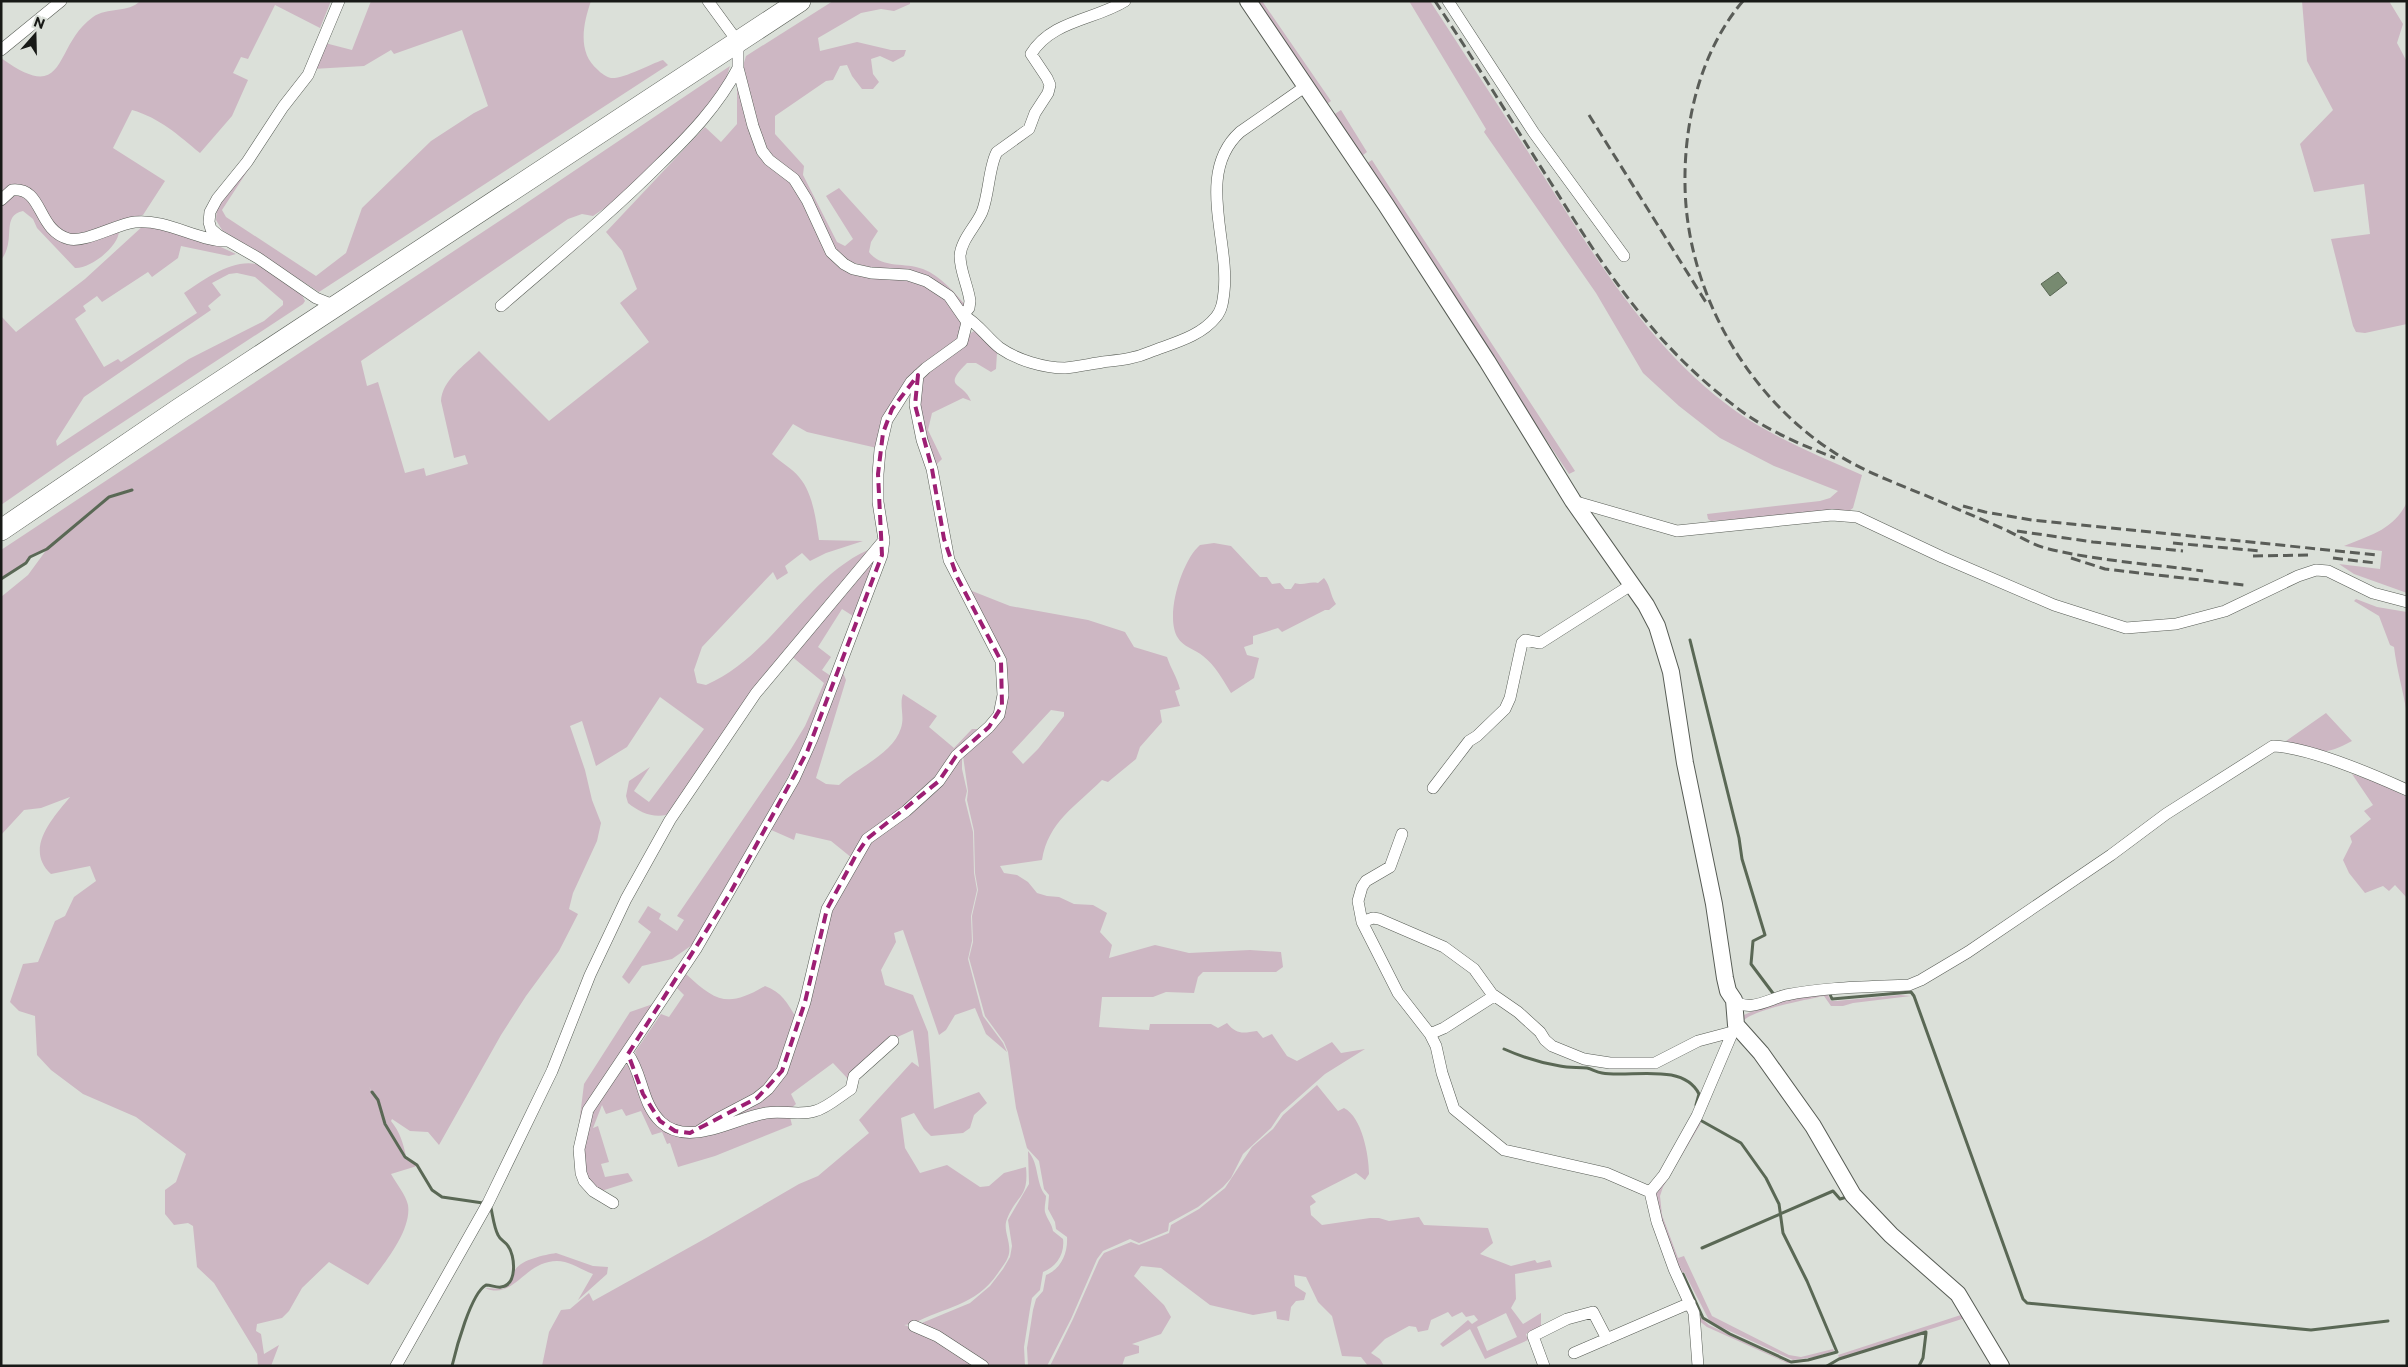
<svg xmlns="http://www.w3.org/2000/svg" width="2408" height="1367" viewBox="0 0 2408 1367" font-family="Commissioner,sans-serif">
	<style>
		.green { fill: #cdb7c3; fill-rule: evenodd }
		.water { fill: #778a70; stroke: #5a6855 }
		.lines { fill: none; stroke-linecap: round; stroke-linejoin: round }
		.stream { stroke: #5a6855; stroke-width: 3 }
		.street-casing { stroke: #565b54; stroke-width: 12 }
		.secondary-casing { stroke: #565b54; stroke-width: 18 }
		.highway-casing { stroke: #565b54; stroke-width: 22 }
		.street { stroke: #fff; stroke-width: 11 }
		.secondary { stroke: #fff; stroke-width: 16 }
		.highway { stroke: #fff; stroke-width: 21 }
		.rail { stroke: #5a5d58; stroke-width: 3; stroke-dasharray: 10 5; stroke-linecap: butt }
		.marked { fill: none; stroke: #9d1f74; stroke-width: 4; stroke-dasharray: 10 6; stroke-linejoin: round }
	</style>
	<rect width="100%" height="100%" fill="#dbe0d9"/>
	<path class="green" d="M140 1H331L320 28 275 5 248 59 241 57 233 73 248 80 232 116 200 153C178 135 160 118 132 110L113 148 165 181 143 215 116 221 82 236 60 233 36 196 1 194V58C69 107 52 46 93 17 107 7 129 13 140 1Z
		M371 1H591C583 24 577 53 598 70 601 73 606 77 611 78 624 79 650 64 663 60L668 65 319 292 222 230 216 220 217 208 263 147 222 210 226 217 316 276 346 253 362 208 431 141 474 113 488 106 462 30 394 54 391 50 364 66 313 69 325 43 352 50Z
		M833 1H910V4L894 11 881 9 861 13 818 38 820 51 857 42 891 50H906L904 56 893 62 880 56 871 59 873 74 879 82 873 89H862L852 76 847 65 840 66 833 80 826 81 775 116V134L804 166 803 175 837 242 845 246 853 239 826 196 839 188 878 231 871 242 869 252C882 269 904 262 923 269 941 276 955 293 967 307L964 311 918 272 868 267 851 262 837 253 814 207 772 157 760 135 743 66 746 56Z
		M1253 1H1262L1331 101 1323 107Z
		M1409 1H1430C1469 61 1508 120 1546 180 1600 265 1653 352 1737 412 1776 439 1820 456 1862 475L1853 508 1849 511 1711 521 1708 519 1707 514 1820 501 1830 498 1838 491 1774 466 1720 438 1679 406 1643 373 1596 293 1484 132 1486 129Z
		M2302 1H2389L2403 24 2397 43 2407 62V324L2365 333 2356 332 2353 326 2331 239 2370 234 2364 184 2314 192 2300 144 2333 110 2307 61Z
		M730 66 723 89 674 144 612 203 593 216 582 214 568 219 361 361 367 386 378 382 405 473 424 468 426 476 468 464 465 455 454 458 441 401C442 380 465 365 479 351L549 421 649 342 620 303 637 289 622 251 606 232 705 127 721 142 737 124V81L753 136 792 181 834 261 907 277 945 297 962 322 957 340 927 364 877 448 807 432 793 424 772 454C780 462 792 468 799 477 813 493 816 520 819 540L863 541 826 553 810 561 802 553 785 566 788 573 777 580 773 572 702 647 694 670 697 683 706 685C772 657 805 578 868 550L666 815C652 818 639 812 628 803L626 796 629 781 650 767 634 791 649 802 704 729 660 697 627 747 596 766 582 721 570 726 585 770 592 800 601 823 597 841 573 893 569 909 578 914 559 951 526 996 501 1035 439 1145 428 1132 410 1131 392 1119 391 1121C400 1132 403 1143 406 1156L386 1124 378 1099 369 1087 377 1100 384 1125 404 1158 417 1166 391 1174C396 1183 406 1195 408 1205 412 1231 382 1266 368 1285L329 1262 302 1288 289 1311 282 1318 257 1324 256 1331 261 1334 264 1354 279 1345 271 1366H258L257 1354 214 1283 197 1267 193 1226 188 1223 174 1225 165 1214V1190L176 1182 186 1154 136 1117 83 1094 51 1070 37 1055 35 1016 19 1011 10 1002 23 964 38 962 55 921 65 916 74 897 96 881 90 866 51 874C24 849 52 819 70 797L41 808 24 810 1 835V597L28 575 47 549 109 498 135 488 108 496 47 548 29 557 25 563 1 578V550L516 210Z
		M1341 110 1367 152 1358 159 1330 117Z
		M1372 160 1390 188 1575 471 1569 474 1363 166Z
		M11 195 27 196 59 240 119 230C120 246 90 269 75 268L37 228 33 219 23 211C0 216 17 240 1 260V206Z
		M144 225 199 237 236 254 229 256 181 246 178 258 152 277 148 272 102 302 97 296 83 306 86 311 75 319 104 367 118 359 121 362 197 313 184 293C203 280 232 259 256 264 268 266 291 287 302 295L305 301 303 304 70 457 1 505V316L16 332 85 279ZM237 273 255 277 283 301V305L264 321 189 359 57 446 56 441 84 397 211 310 208 306 221 295 212 283 229 274Z
		M974 331 980 334 997 353 996 369 991 372 976 363H967C941 389 963 381 971 401L963 398 932 413 928 430 942 459 934 467C927 439 904 391 932 369 946 358 962 348 971 333Z
		M2407 502V593L2354 574 2339 564 2380 569 2382 551 2344 546C2370 535 2394 530 2407 502Z
		M1214 543 1231 546 1260 577H1267L1272 584 1280 583 1285 589H1291L1295 583C1304 586 1309 581 1318 583L1324 578C1331 587 1330 595 1336 604L1329 610H1325L1282 632 1278 628 1253 636V644L1244 647 1247 655 1259 658 1254 678 1231 693C1223 680 1215 665 1203 656 1196 650 1182 646 1178 638 1164 617 1182 560 1200 545Z
		M876 555 853 616 842 609 818 647 831 657 822 670 831 676 803 750 695 943 672 959 642 966 629 984 622 977 651 932 638 922 648 906 661 914 659 919 677 931 684 920 677 916 791 749 805 726 824 683 790 655Z
		M967 589 1010 606 1088 620 1125 632 1134 647 1167 657C1171 669 1177 677 1180 689L1175 691 1180 706 1160 710 1162 722 1140 747 1136 759 1108 782 1102 780C1076 806 1048 822 1042 860L1000 866 1004 873 1017 875 1028 882 1037 893 1047 896 1059 897 1074 904 1093 905 1107 913 1100 932 1112 945 1109 958 1155 945 1189 953 1250 950 1281 952 1283 967 1276 972H1203L1198 977 1194 993 1166 992 1153 997H1102L1099 1027 1149 1030 1150 1024H1211L1218 1028 1227 1023C1237 1035 1243 1033 1257 1031L1263 1038 1272 1034 1287 1056 1297 1061 1332 1042 1341 1053 1365 1049 1325 1074 1281 1113 1271 1128 1243 1154 1231 1178 1223 1187 1198 1207 1169 1223 1168 1231 1139 1243 1130 1239 1103 1251 1097 1259 1071 1319 1047 1366H1028L1027 1348 1033 1310 1036 1299 1043 1291 1046 1275C1061 1269 1068 1253 1067 1237L1056 1229 1055 1222 1048 1209 1049 1195 1044 1189 1039 1161 1027 1148 1016 1108 1008 1052 1004 1042 985 1016 969 958 973 942 972 916 978 890 975 873 974 831 967 800 968 791 963 756 991 728 1005 673ZM1051 710 1064 712V716L1038 749 1023 764 1012 752Z
		M2356 599 2377 607 2407 612V714C2403 690 2397 671 2394 647L2390 645 2379 616 2354 601Z
		M841 668 846 680 816 778 826 784 839 785C858 767 893 754 901 728 905 716 899 705 903 694L937 716 929 727 954 748 972 729H983L940 776 852 858 831 841 796 833 794 840 769 829Z
		M2326 713 2352 741C2321 758 2317 751 2286 741Z
		M962 753V769L967 791 965 800 973 832 974 873 977 890 971 916 972 941 968 959 983 1016 1003 1043 1007 1052 986 1034 975 1008 955 1015 946 1030 939 1035 903 930 894 933 896 942 881 970 885 985 913 995 928 1032 934 1109 979 1092 987 1103 974 1115 970 1128 963 1133 931 1136 924 1129 914 1113 901 1118 905 1148 920 1173 947 1165 980 1187 989 1186 1004 1173 1026 1167C1029 1198 1017 1194 1007 1219 1002 1231 1013 1244 1008 1257 1006 1263 1001 1268 998 1273 975 1307 945 1306 913 1324L904 1325 913 1327 981 1366H542L549 1332 561 1310 570 1309 589 1293 593 1301 708 1237 799 1184 818 1176 869 1133 859 1120 912 1062 919 1067 913 1030 893 1039 848 1079 833 1063 791 1094 796 1104 787 1112 722 1124 783 1073 823 925 857 857Z
		M2352 774 2379 783 2407 797V898L2395 885 2389 891 2383 886 2365 893 2349 873 2343 860 2352 842 2350 836 2371 819 2364 811 2373 805Z
		M686 974C716 1002 728 1008 765 986 782 992 788 1004 797 1019L785 1059 762 1090 693 1128 677 1127 660 1115 652 1103 635 1052 661 1014 669 1017 684 995 676 987Z
		M1827 993 1831 1001H1836L1900 995 1911 996 1853 1003 1843 1006H1831L1824 996C1806 1000 1752 1009 1742 1022L1744 1015C1771 1002 1798 998 1827 993Z
		M653 1004 584 1107 579 1124 584 1084 630 1012Z
		M628 1063 641 1097 676 1133 768 1115 790 1117 792 1125 715 1156 678 1167 670 1143 667 1144 662 1132 652 1135 641 1111 626 1116 622 1109 606 1114 602 1105 593 1128 598 1126 609 1162 601 1164 605 1177 628 1173 633 1181 598 1192 591 1183 582 1163 589 1113 619 1072Z
		M1317 1085 1338 1111 1344 1108C1362 1117 1369 1155 1369 1174L1365 1180 1356 1173 1311 1196 1316 1202 1310 1206 1311 1215 1322 1225 1370 1218H1379L1389 1221 1419 1217 1424 1225 1488 1228 1493 1243 1480 1254 1511 1266 1535 1260 1537 1263 1550 1260 1552 1267 1515 1274 1516 1299 1511 1308 1523 1324 1541 1313V1327L1526 1334 1528 1340 1485 1359 1470 1329 1443 1347 1440 1344 1468 1320 1472 1324 1478 1320 1474 1315 1466 1317 1462 1312 1452 1317 1448 1312 1431 1320 1428 1330 1418 1332 1416 1327 1409 1326 1385 1339 1371 1353 1380 1359 1384 1366H1368L1361 1357 1342 1356 1332 1316 1318 1302 1306 1277 1294 1275 1295 1286 1306 1293 1304 1300 1296 1301 1291 1307 1289 1321 1277 1319 1276 1311 1253 1315 1210 1305 1161 1268 1141 1266 1134 1276 1164 1305 1171 1317 1161 1334 1132 1344 1139 1346V1353L1125 1357 1122 1366H1050L1073 1319 1099 1260 1104 1253 1131 1242 1139 1245 1169 1233 1171 1225 1199 1209 1225 1188 1252 1147 1273 1129 1283 1115ZM1506 1313 1517 1337 1487 1351 1477 1327Z
		M1697 1120 1701 1123 1663 1187 1660 1196 1662 1215 1678 1258 1684 1256 1712 1316 1789 1355 1801 1357 1833 1349 1834 1351 1815 1357 1793 1360 1710 1322 1684 1272 1681 1273 1700 1317 1709 1325 1784 1361 1800 1363H1787L1707 1327 1698 1320 1678 1274 1659 1221 1653 1195Z
		M1028 1151C1040 1165 1035 1183 1046 1196 1046 1201 1044 1207 1045 1212 1047 1219 1052 1224 1053 1231L1063 1239C1065 1254 1056 1267 1043 1272L1040 1290 1032 1298 1030 1309 1024 1347 1025 1366H987L917 1325 970 1303 990 1286 1003 1269 1010 1257 1012 1246 1008 1220 1029 1184Z
		M556 1253 593 1266 608 1267 607 1274 578 1300 593 1274C582 1270 569 1261 557 1261 524 1261 514 1301 485 1288L503 1289C512 1282 510 1279 515 1270 522 1259 545 1255 556 1253Z
		M1967 1313 1965 1318 1844 1357H1839L1838 1355Z"/>
	<path class="water" d="M2058 272 2067 283 2050 296 2041 284Z"/>
	<g class="lines">
		<path class="stream" d="M1 579 26 563 30 557 47 549 109 497 132 490
			M1690 640 1739 838 1742 859 1765 935 1753 941 1751 964 1775 996
			M1829 992 1832 999 1911 992 1914 996 2023 1299 2027 1303 2311 1330 2388 1321
			M1504 1049C1522 1057 1541 1063 1560 1066 1569 1068 1578 1067 1587 1068 1592 1069 1596 1072 1602 1073 1630 1078 1683 1062 1699 1094L1696 1105
			M372 1092 378 1100 385 1124 405 1157 417 1165 432 1190 442 1197 483 1203
			M1702 1248 1833 1191 1840 1199 1847 1197
			M1683 1274 1703 1318 1730 1334 1791 1362 1808 1360 1837 1352 1807 1281 1783 1233 1779 1204 1766 1178 1741 1143 1700 1120
			M452 1366C456 1349 471 1293 486 1285 491 1285 497 1288 501 1287 518 1285 515 1255 508 1246 505 1241 500 1240 498 1235 494 1227 493 1217 491 1208
			M1827 1366 1839 1359 1926 1332
			M1919 1366 1923 1358 1926 1333"/>
		<g class="street-casing">
			<path id="street" d="M1125 1C1095 20 1052 20 1031 54L1047 78 1050 85 1048 93 1035 113 1029 129 997 152C989 165 989 195 982 212 976 226 961 240 960 256 960 271 968 286 970 301L969 308 963 315C978 323 987 338 1000 348 1017 360 1044 368 1065 368 1077 367 1090 364 1103 362 1120 360 1134 359 1150 352 1173 343 1200 337 1216 317 1222 310 1223 301 1224 292 1230 241 1195 173 1240 132L1306 86
				M1448 1 1534 133 1624 256
				M1 50 61 1
				M1 200 12 190C44 187 36 230 69 239 85 243 117 224 135 222 168 219 195 240 225 241
				M336 306 316 298 258 258 218 235 211 229 209 222 210 212 217 199 247 162 283 107 308 75 339 1
				M501 306C554 260 609 215 659 165 690 135 718 106 738 68
				M1573 501 1677 531 1832 515 1857 517 1942 557 2054 605 2126 628 2176 624 2225 611 2298 576 2316 570 2328 571 2373 593 2407 602
				M1433 788 1469 741 1477 736 1505 709 1510 698 1522 643 1525 640 1540 643 1631 585
				M1402 834 1390 867 1366 881 1362 887 1358 901 1362 922 1398 993 1430 1034 1436 1046 1442 1073 1454 1109 1504 1150 1606 1173 1650 1192
				M1362 922 1373 918 1379 919 1444 947 1474 969 1492 994 1518 1012 1540 1032 1545 1040 1552 1046 1584 1059 1610 1063H1655L1698 1041 1732 1032
				M1734 1000C1749 1013 1769 999 1786 995 1826 987 1868 987 1909 985L1921 980 1968 952 2111 855 2166 814 2273 746C2308 747 2374 775 2407 790
				M1430 1034 1444 1028 1494 996
				M628 1054C643 1074 641 1103 661 1122 689 1148 734 1118 766 1113 782 1110 799 1116 815 1111 827 1108 840 1096 851 1089L854 1076 893 1041
				M699 1131 719 1118 757 1098 768 1089 782 1071 805 1002 827 909 867 839 906 811 939 781 956 756 989 727 999 715 1003 695 1001 661 949 560 932 469 922 440 915 405 918 375
				M613 1203 593 1191 584 1181 581 1173 579 1149 588 1110 696 949 794 779 812 739 882 555 884 540 878 502V474L880 450 887 420 911 382 926 368 962 342 967 322 949 296 926 281 908 275 871 273 853 269 844 264 831 252 807 200 794 179 769 160 762 151 753 126 738 68V42L708 1
				M914 1326 937 1336 983 1366
				M1574 1353 1690 1303
				M396 1366 488 1203 552 1071 590 975 609 935 626 899 670 820 756 693 884 540
				M1544 1366 1533 1336 1567 1319 1593 1312 1607 1339
				M1698 1366 1694 1313 1674 1269 1657 1222 1650 1192 1664 1175 1697 1116 1734 1029"/>
		</g>
		<g class="secondary-casing">
			<path id="secondary" d="M1248 1 1386 205 1487 361 1573 501 1646 605 1657 626 1671 672 1685 763 1714 904 1725 978 1728 991 1734 1000 1736 1025 1761 1053 1813 1126 1853 1195 1891 1235 1958 1294 2001 1366"/>
		</g>
		<g class="highway-casing">
			<path id="highway" d="M1 530 179 409 800 1"/>
		</g>
		<use href="#street" class="street"/>
		<use href="#secondary" class="secondary"/>
		<use href="#highway" class="highway"/>
		<path class="rail" d="M1435 1C1475 61 1512 122 1551 183 1607 273 1656 349 1744 413 1771 432 1804 446 1835 458
			M1743 1C1701 50 1684 121 1685 184 1686 291 1747 398 1838 455 1870 475 1907 487 1941 502 1962 511 1983 520 2004 529 2017 535 2031 544 2045 548 2097 561 2151 564 2203 571
			M1589 115 1707 304
			M1963 506 1985 512 2032 520 2378 555
			M2017 531 2093 542 2183 551
			M2173 543 2260 551
			M2253 556 2313 555
			M2071 558 2105 569 2244 585
			M2333 558 2376 563"/>
	</g>
	<path class="marked" d="M918 375 915 405 932 469 944 539 957 577 1001 661 1002 706 989 727 956 756 939 781 867 839 856 855 827 909 805 1002 782 1071 757 1098 690 1133 675 1131 660 1121 643 1094 628 1054 729 895 807 752 882 555 878 474 883 433 892 409Z"/>
	<rect width="2408" height="1367" fill="none" stroke="#181a17" stroke-width="5"/>
	<g transform="translate(35 35) rotate(20)" stroke="#dbe0d9" stroke-width="4" paint-order="stroke">
	<path d="M0-4L9 19L0 12L-9 19Z" fill="#181a17"/>
	<text y="-8" font-size="14" font-weight="bold" text-anchor="middle" fill="#181a17">N</text>
	</g>
</svg>
